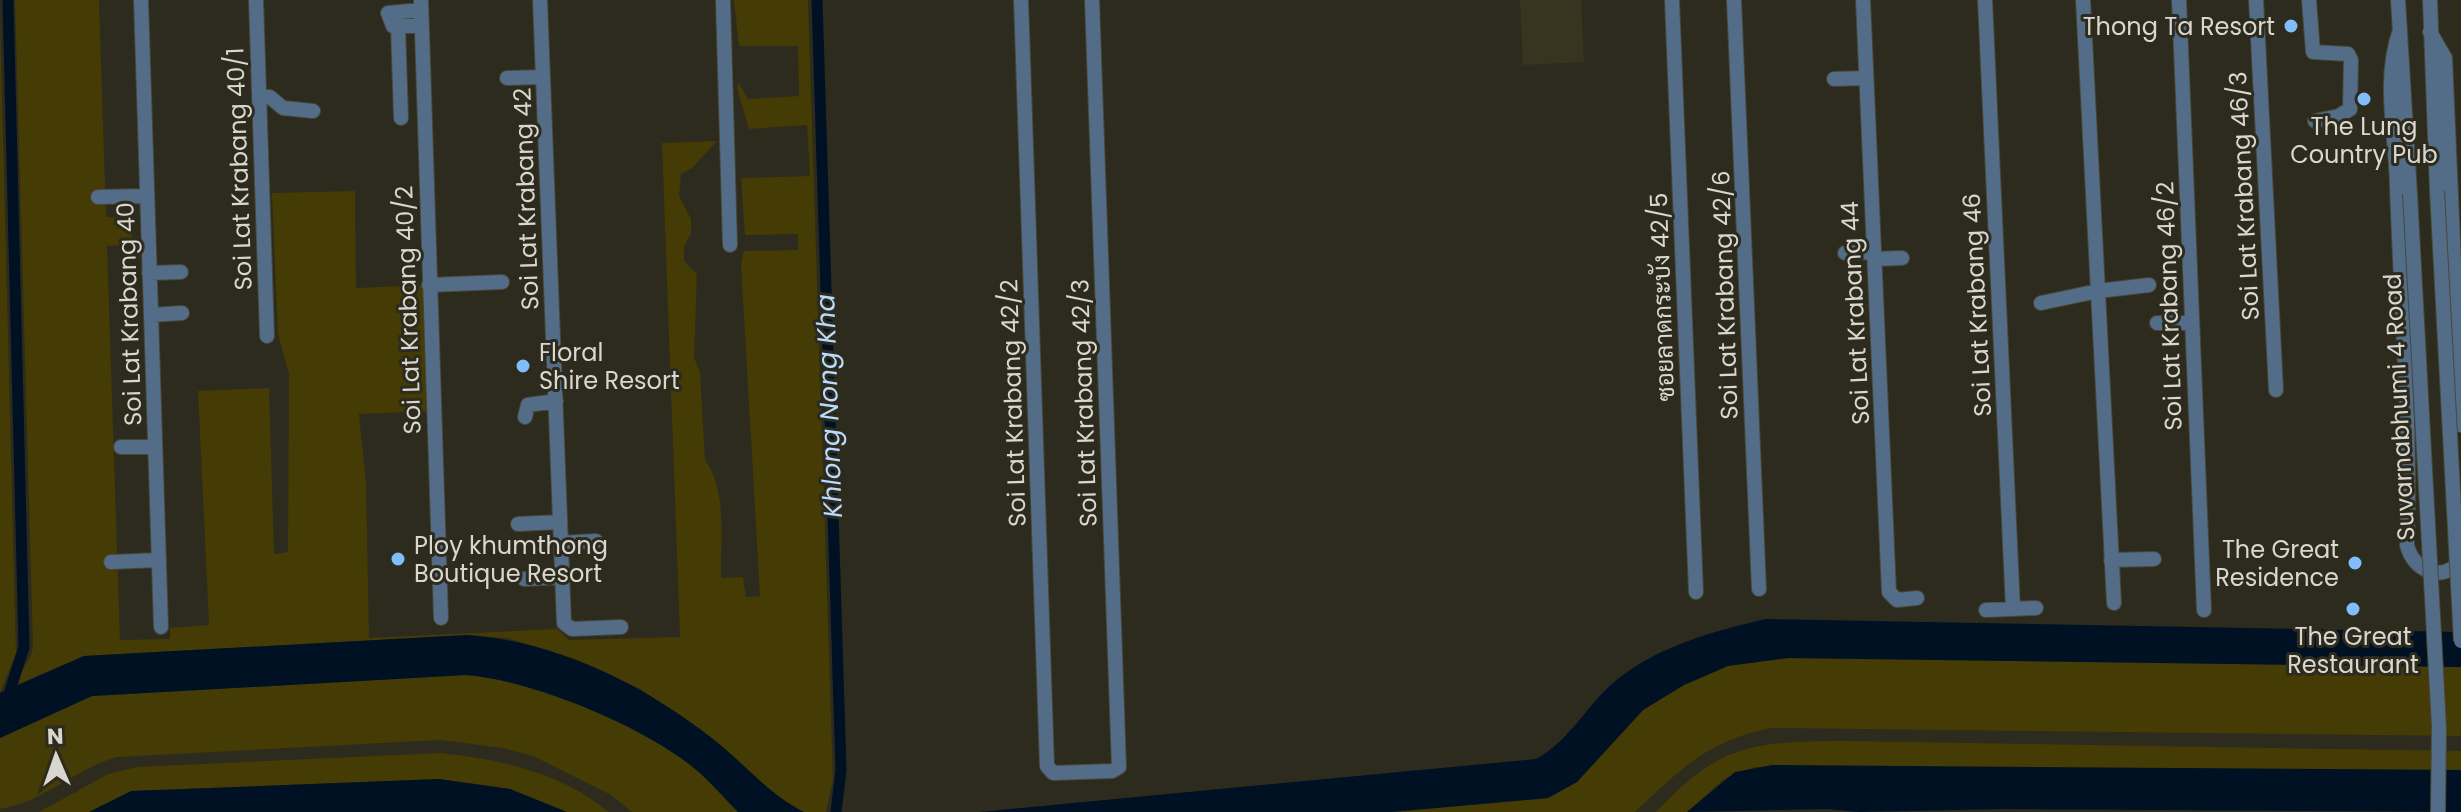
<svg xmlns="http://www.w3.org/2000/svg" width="2461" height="812" viewBox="0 0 2461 812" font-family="Poppins,Sarabun,sans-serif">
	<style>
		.built { fill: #38341f }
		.green { fill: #443b05 }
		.water { fill: #001123 }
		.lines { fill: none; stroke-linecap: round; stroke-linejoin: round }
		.canal { stroke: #001123; stroke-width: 11 }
		.minor-casing { stroke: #494739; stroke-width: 16 }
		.minor { stroke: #536d88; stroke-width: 14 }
		.minor-bridge-casing { stroke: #494739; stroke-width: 16; stroke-linecap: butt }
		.minor-bridge { stroke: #536d88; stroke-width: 14 }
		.poi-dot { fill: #80bdfa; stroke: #2d2b1d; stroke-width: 3 }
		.labels { text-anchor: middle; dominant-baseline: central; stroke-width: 6; stroke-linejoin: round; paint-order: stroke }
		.poi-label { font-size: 24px; fill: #d9d7cf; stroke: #2d2b1d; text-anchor: end }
		.street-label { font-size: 24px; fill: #d9d7cf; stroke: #2d2b1d }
		.water-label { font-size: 26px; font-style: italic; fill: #badbfd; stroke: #2d2b1d }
	</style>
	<rect width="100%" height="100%" fill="#2d2b1d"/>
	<path class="built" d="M1520 0H1581L1584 62 1523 65Z"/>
	<path class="green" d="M15 0H99L106 217 131 218 133 245 107 246 120 640 170 639V628L209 625 198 391 269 388 274 554 288 552 289 374 278 334 272 193 355 191 356 288 426 285 432 411 359 414 366 483 369 638 557 629 569 640 680 637 662 143 717 141 692 168 681 174 679 196 691 219V234L684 246V261L697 274 694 358 700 372 705 460C728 491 720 541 721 578L743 577 746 597 760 596 741 264 744 251 798 250V234L745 235 741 178 810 176 807 125 749 129 737 88 738 82 748 99 799 96 798 46H739L734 0H808L833 780 826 812H804L783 802 713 739 639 688 550 651 507 638 467 635 84 656 18 684C19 670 31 662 33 647Z
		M0 15 16 653 0 693Z
		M1788 658 2461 667V736L1771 728C1707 741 1681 769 1635 812H1391L1548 798 1577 782 1643 710 1684 685 1727 666Z
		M466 675C532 680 643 726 694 768 710 781 724 798 738 812H632L611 795 533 756 503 748 440 740 117 757C75 769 44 802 0 809V738L92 696Z
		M1843 741 2461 751V770L1755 767 1724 779 1687 812H1656C1720 743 1753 742 1843 741Z
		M441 753C499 759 563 773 609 812H567L510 789 439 779 132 791 89 812H39L108 774 137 767Z"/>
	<path class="water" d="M1766 619 2461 632V667L1788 658 1728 666 1684 685 1643 710 1577 782 1548 798 1391 812H979L1536 759C1571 740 1588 702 1619 678 1662 645 1714 631 1766 619Z
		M467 635C556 641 643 684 713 739 744 763 768 794 804 812H738C724 798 710 781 694 768 643 726 532 680 466 675L92 696 0 738V693L84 656Z
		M1772 765 2461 770V812L2003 809 1859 812 1827 809 1687 812 1735 772Z
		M439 779 510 789 567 812H89L131 791Z"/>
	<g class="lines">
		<path class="canal" d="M817 0 841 770 836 812
			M7 700 24 647 8 0"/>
		<g class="minor-casing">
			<path id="minor" d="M141 0 161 627
				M256 0 267 336
				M421 0 441 618
				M540 0 564 623 572 629 621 627
				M723 0 730 245
				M1021 0 1047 766 1053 773 1112 771 1119 767 1092 0
				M1672 0 1696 592
				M1734 0 1759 589
				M1863 0 1889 592 1897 600 1917 598
				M1985 0 2013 609
				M2083 0 2114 603
				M2179 0 2204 610
				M2256 0 2276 390
				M2309 0 2313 52 2348 54 2351 60 2350 109 2339 116 2315 121
				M2398 0 2410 194
				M2430 0 2437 191
				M421 10 388 13 393 26H421
				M398 26 401 118
				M2400 30C2382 80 2396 134 2397 186 2401 305 2411 426 2407 545 2413 571 2443 584 2461 560
				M2430 32 2445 58 2461 425
				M507 78 543 77
				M1834 79 1866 78
				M259 97H270L283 108 313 111
				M98 197 147 196
				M1845 253 1874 252
				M1874 259 1902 258
				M149 273 181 272
				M429 285 502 282
				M2041 303 2098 291 2149 285
				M151 315 182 313
				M2157 323H2192
				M525 417 528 405 556 401
				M121 447H155
				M518 524 560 522
				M561 543 596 541
				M2111 560 2154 559
				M111 562 159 560
				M524 579 563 577
				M1986 610 2036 608"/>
		</g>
		<use href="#minor" class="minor"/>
		<g class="minor-bridge-casing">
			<path id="minor-bridge" d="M2437 191 2461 641
				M2410 194 2439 727 2438 812"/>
		</g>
		<use href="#minor-bridge" class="minor-bridge"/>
	</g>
	<g class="poi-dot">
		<circle cx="2291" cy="26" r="8"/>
		<circle cx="2364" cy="99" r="8"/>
		<circle cx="523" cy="366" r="8"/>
		<circle cx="398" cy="559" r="8"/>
		<circle cx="2355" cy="563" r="8"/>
		<circle cx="2353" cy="609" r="8"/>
	</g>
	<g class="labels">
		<g class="poi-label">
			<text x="2275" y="26">Thong Ta Resort</text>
			<text x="2364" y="126" text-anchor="middle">The Lung<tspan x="2364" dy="28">Country Pub</tspan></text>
			<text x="539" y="352" text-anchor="start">Floral<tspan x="539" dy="28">Shire Resort</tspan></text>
			<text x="414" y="545" text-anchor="start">Ploy khumthong<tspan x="414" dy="28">Boutique Resort</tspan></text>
			<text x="2339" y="549">The Great<tspan x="2339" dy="28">Residence</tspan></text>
			<text x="2353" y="636" text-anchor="middle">The Great<tspan x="2353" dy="28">Restaurant</tspan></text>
		</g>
		<g class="street-label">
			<text transform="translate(239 169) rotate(-92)">Soi Lat Krabang 40/1</text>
			<text transform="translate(2244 196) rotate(-93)">Soi Lat Krabang 46/3</text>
			<text transform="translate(526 199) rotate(-92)">Soi Lat Krabang 42</text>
			<text transform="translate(1725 295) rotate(-92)">Soi Lat Krabang 42/6</text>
			<text transform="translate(1662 297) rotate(-92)">ซอยลาดกระบัง 42/5</text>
			<text transform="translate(1977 305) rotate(-93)">Soi Lat Krabang 46</text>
			<text transform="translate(2169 306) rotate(-92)">Soi Lat Krabang 46/2</text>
			<text transform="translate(408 310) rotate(-92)">Soi Lat Krabang 40/2</text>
			<text transform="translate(1855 313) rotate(-93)">Soi Lat Krabang 44</text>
			<text transform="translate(129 314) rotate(-92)">Soi Lat Krabang 40</text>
			<text transform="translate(1013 403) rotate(-92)">Soi Lat Krabang 42/2</text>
			<text transform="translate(1084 403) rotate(-92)">Soi Lat Krabang 42/3</text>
			<text transform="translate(2399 407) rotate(-93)">Suvarnabhumi 4 Road</text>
		</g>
		<g class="water-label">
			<text transform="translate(829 406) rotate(-92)">Khlong Nong Kha</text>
		</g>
	</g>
	<g transform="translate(56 756) rotate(358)" stroke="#2d2b1d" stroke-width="6" paint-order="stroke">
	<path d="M0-6L14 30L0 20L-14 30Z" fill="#d9d7cf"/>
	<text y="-12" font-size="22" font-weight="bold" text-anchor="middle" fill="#d9d7cf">N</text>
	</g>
</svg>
